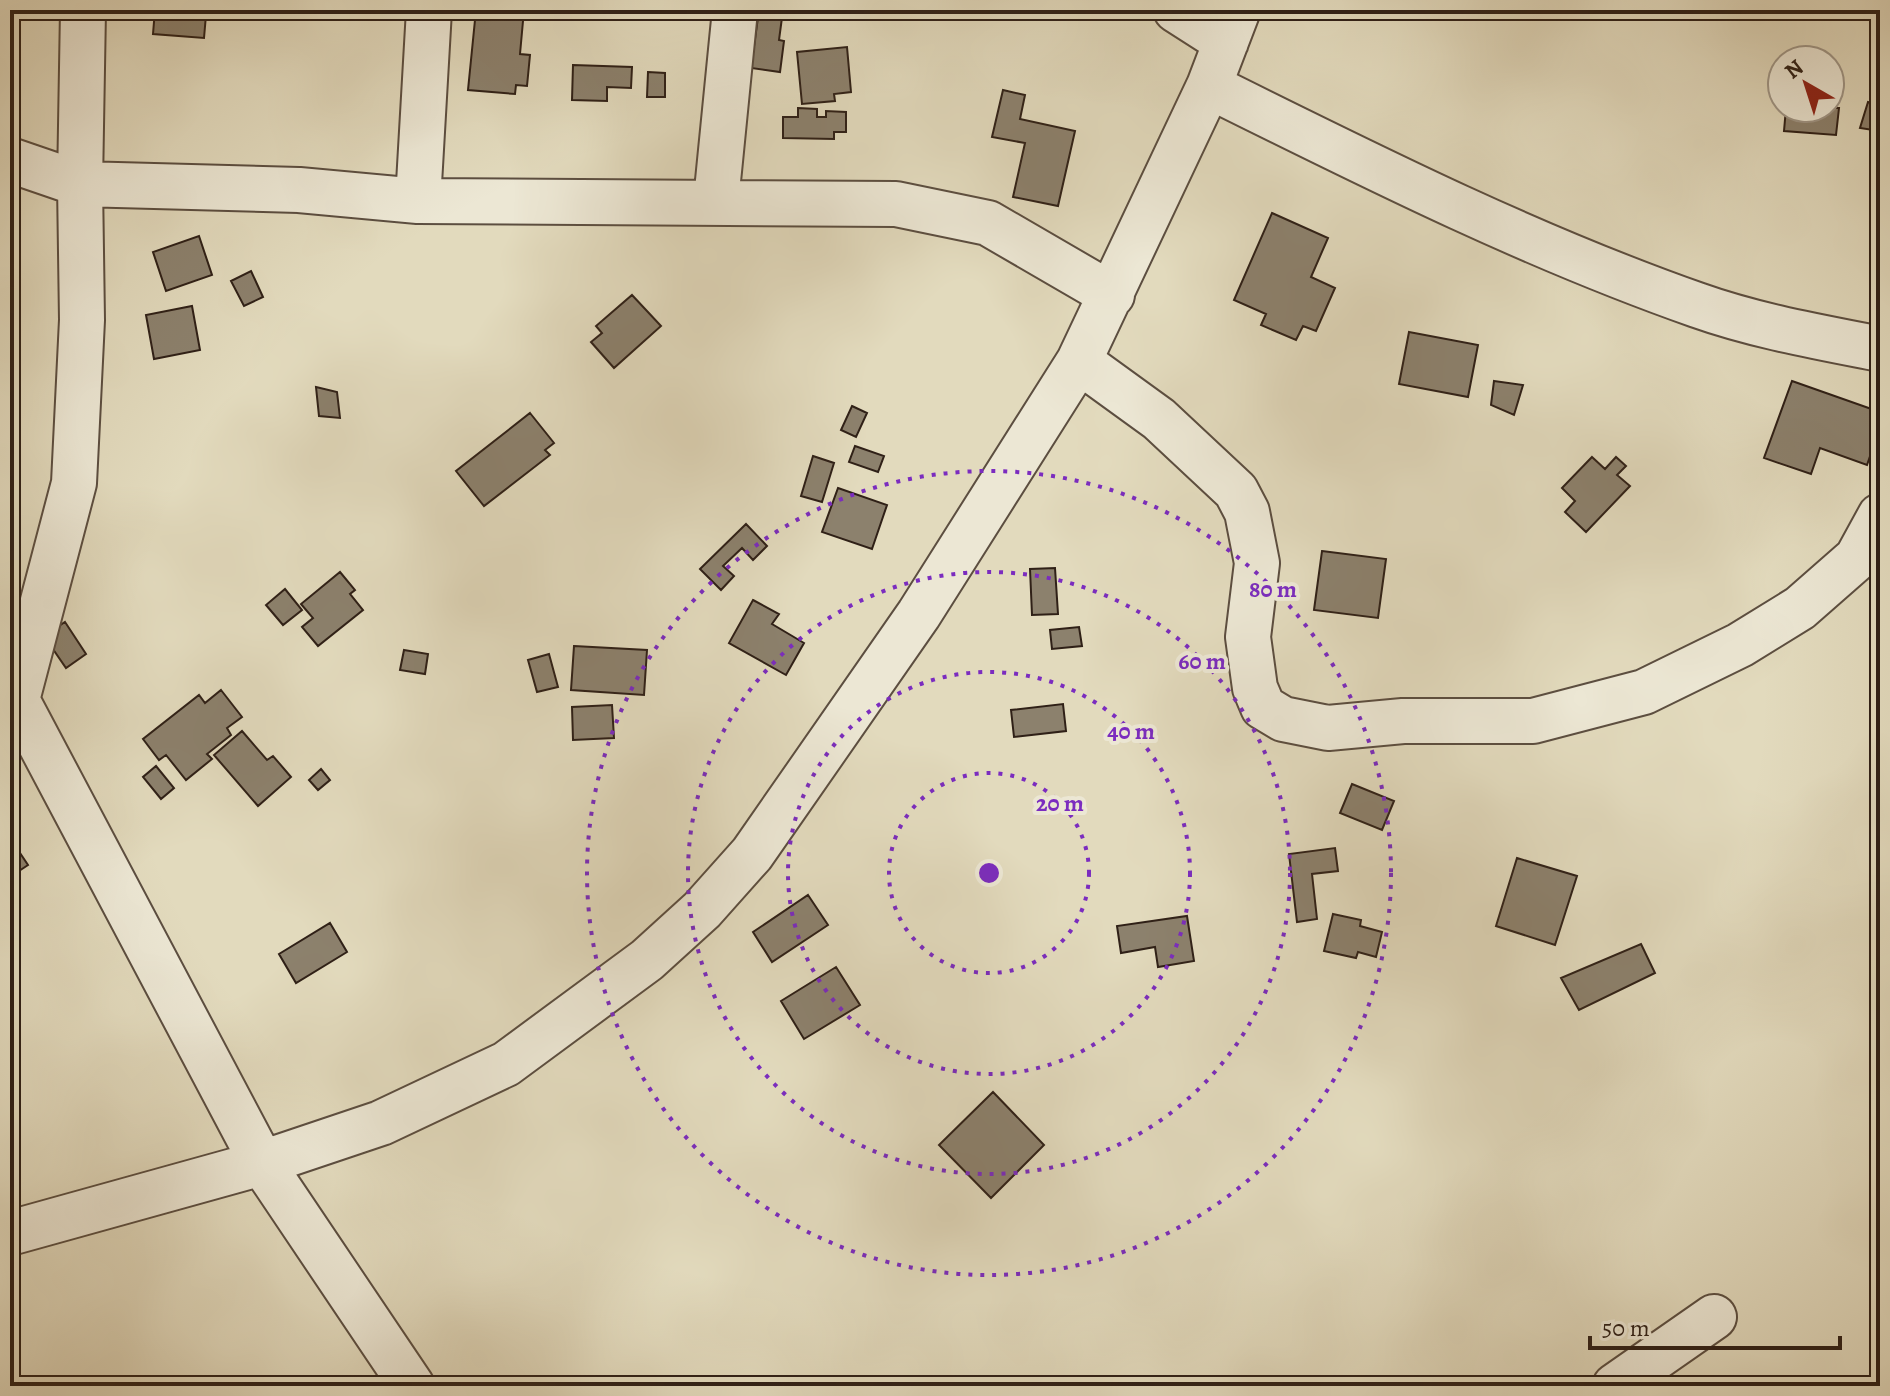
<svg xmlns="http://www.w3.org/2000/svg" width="1890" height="1396" viewBox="0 0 1890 1396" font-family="Alegreya,serif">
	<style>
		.building { fill: #8c816d; stroke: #2f2017; stroke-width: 2 }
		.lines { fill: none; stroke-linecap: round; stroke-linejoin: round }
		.minor-casing { stroke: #5c4e40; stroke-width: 48 }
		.minor { stroke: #ece7d4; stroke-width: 44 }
		.ring { fill: none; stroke: #7b2cbf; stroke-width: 4; stroke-dasharray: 4 8 }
		.centre { fill: #7b2cbf; stroke: #ece7d4; stroke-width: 4 }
		.ring-label { font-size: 24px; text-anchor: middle; font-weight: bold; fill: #7b2cbf; stroke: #ece7d4; stroke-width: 8; stroke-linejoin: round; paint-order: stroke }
	</style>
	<rect width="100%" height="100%" fill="#e2dabd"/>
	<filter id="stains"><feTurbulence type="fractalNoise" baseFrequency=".0025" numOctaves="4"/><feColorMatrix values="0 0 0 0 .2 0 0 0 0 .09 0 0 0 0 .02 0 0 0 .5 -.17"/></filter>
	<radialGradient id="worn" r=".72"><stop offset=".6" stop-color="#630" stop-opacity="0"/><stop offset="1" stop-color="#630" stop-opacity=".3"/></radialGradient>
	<path class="building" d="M155 10H197L196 14 206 15 204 38 153 34Z
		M476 10H524L520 54 530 55 527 86 516 85 515 94 468 90Z
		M759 10H783L779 40 784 41 780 72 751 68Z
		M847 47 851 92 834 94 835 101 802 104 797 52Z
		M573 65 632 67 631 88 607 87V101L572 100Z
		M648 72 665 73V97H647Z
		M1003 90 1025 95 1020 119 1075 131 1058 206 1013 197 1025 143 992 137Z
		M1868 102 1880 106V131L1860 128Z
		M798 108 817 109V117H826V111L846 112V132H834V139L783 138V117H798Z
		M1786 108H1839L1836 135 1784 131Z
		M1272 213 1328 238 1311 277 1335 288 1316 331 1303 326 1296 340 1261 325 1266 314 1234 300Z
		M199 236 212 275 166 291 153 252Z
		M251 271 263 297 244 306 231 281Z
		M632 295 661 326 614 368 591 342 602 333 596 326Z
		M192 306 200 350 154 359 146 315Z
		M1409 332 1478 345 1468 397 1399 384Z
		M1494 381 1523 385 1514 415 1491 405Z
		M1792 381 1880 412V427L1867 465 1820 448 1811 474 1764 458Z
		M316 387 337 392 340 418 319 416Z
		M852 406 867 413 856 437 841 430Z
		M530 413 554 443 545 450 550 455 484 506 456 471Z
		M855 446 884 456 878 472 849 462Z
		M813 456 834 463 822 502 801 496Z
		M1592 457 1605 469 1616 457 1626 466 1617 475 1630 486 1586 532 1565 512 1575 501 1562 488Z
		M838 488 887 505 872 549 822 532Z
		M746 524 767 546 753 560 742 548 723 566 734 576 721 590 700 569Z
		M1322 551 1386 559 1378 618 1314 610Z
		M1055 568 1058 614 1032 615 1030 569Z
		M340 572 355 590 350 594 363 610 318 646 302 627 313 618 301 604Z
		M285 589 302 610 283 625 266 605Z
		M753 600 779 614 772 624 804 643 786 675 729 643Z
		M65 622 86 654 66 668 44 636Z
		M1079 627 1082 646 1052 649 1050 630Z
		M574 646 647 650 644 695 571 690Z
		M404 650 428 654 425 674 400 670Z
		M549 654 558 687 537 692 528 660Z
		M221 690 242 717 227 728 231 735 207 754 212 759 186 780 166 755 159 760 143 739 199 695 205 703Z
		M1063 704 1066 731 1014 737 1011 710Z
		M612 705 614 738 573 740 572 707Z
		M242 731 267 760 273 756 291 777 258 806 214 755Z
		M156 766 174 788 161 799 143 777Z
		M321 769 330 780 318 790 309 780Z
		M1352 784 1394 801 1382 830 1340 813Z
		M10 838 28 865 10 877Z
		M1335 848 1338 871 1312 874 1317 919 1297 922 1289 854Z
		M1517 858 1577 876 1555 945 1496 926Z
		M808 895 828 925 772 962 753 932Z
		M1333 914 1361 920 1360 926 1382 932 1376 957 1358 952 1356 958 1324 951Z
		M1187 916 1194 961 1158 967 1155 947 1121 953 1117 926Z
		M330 923 347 952 296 983 279 954Z
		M1641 944 1655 973 1579 1010 1561 978Z
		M836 967 860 1005 804 1039 781 1001Z
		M993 1092 1044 1145 991 1198 939 1145Z"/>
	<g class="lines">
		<g class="minor-casing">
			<path id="minor" d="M1176 10 1226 42
				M1209 86 1238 10
				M10 160 80 184 299 190 418 201 896 204 988 223 1112 295
				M418 201 429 10
				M716 201 735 10
				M1079 361 1159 419 1236 491 1247 512 1257 563 1248 637 1255 688 1263 707 1283 719 1328 728 1403 721H1533L1644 692 1740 645 1800 608 1857 558 1880 516
				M10 693 17 700 262 1163 412 1386
				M17 700 74 483 82 320 80 184 83 10
				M10 1233 262 1163 381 1123 506 1064 647 960 702 910 752 854 919 614 1079 361 1209 86C1368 165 1529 246 1697 305 1756 326 1819 337 1880 349
				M1615 1386 1714 1317"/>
		</g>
		<use href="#minor" class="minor"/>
	</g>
	<g class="ring">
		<circle cx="989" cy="873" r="100"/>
		<circle cx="989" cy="873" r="201"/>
		<circle cx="989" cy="873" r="301"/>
		<circle cx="989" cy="873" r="402"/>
	</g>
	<circle cx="989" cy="873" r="12" class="centre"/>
	<g class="ring-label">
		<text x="1273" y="597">80 m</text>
		<text x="1202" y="669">60 m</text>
		<text x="1131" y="739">40 m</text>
		<text x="1060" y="811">20 m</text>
	</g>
	<rect width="1890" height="1396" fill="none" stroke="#e2dabd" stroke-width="40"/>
	<rect x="12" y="12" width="1866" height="1372" fill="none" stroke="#2f2017" stroke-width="4"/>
	<rect x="20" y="20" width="1850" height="1356" fill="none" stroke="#2f2017" stroke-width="2"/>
	<g transform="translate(1806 84) rotate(321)"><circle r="38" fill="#ece7d4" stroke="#a09788" stroke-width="2"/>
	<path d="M0-6L14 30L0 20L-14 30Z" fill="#8f2418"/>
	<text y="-12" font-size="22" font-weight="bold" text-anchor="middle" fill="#2f2017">N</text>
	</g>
	<path d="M1590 1336v12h250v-12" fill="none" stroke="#2f2017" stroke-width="4"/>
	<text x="1602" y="1336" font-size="24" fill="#2f2017" stroke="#ece7d4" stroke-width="6" paint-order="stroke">50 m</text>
	<rect width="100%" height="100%" filter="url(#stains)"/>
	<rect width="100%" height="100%" fill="url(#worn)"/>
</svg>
